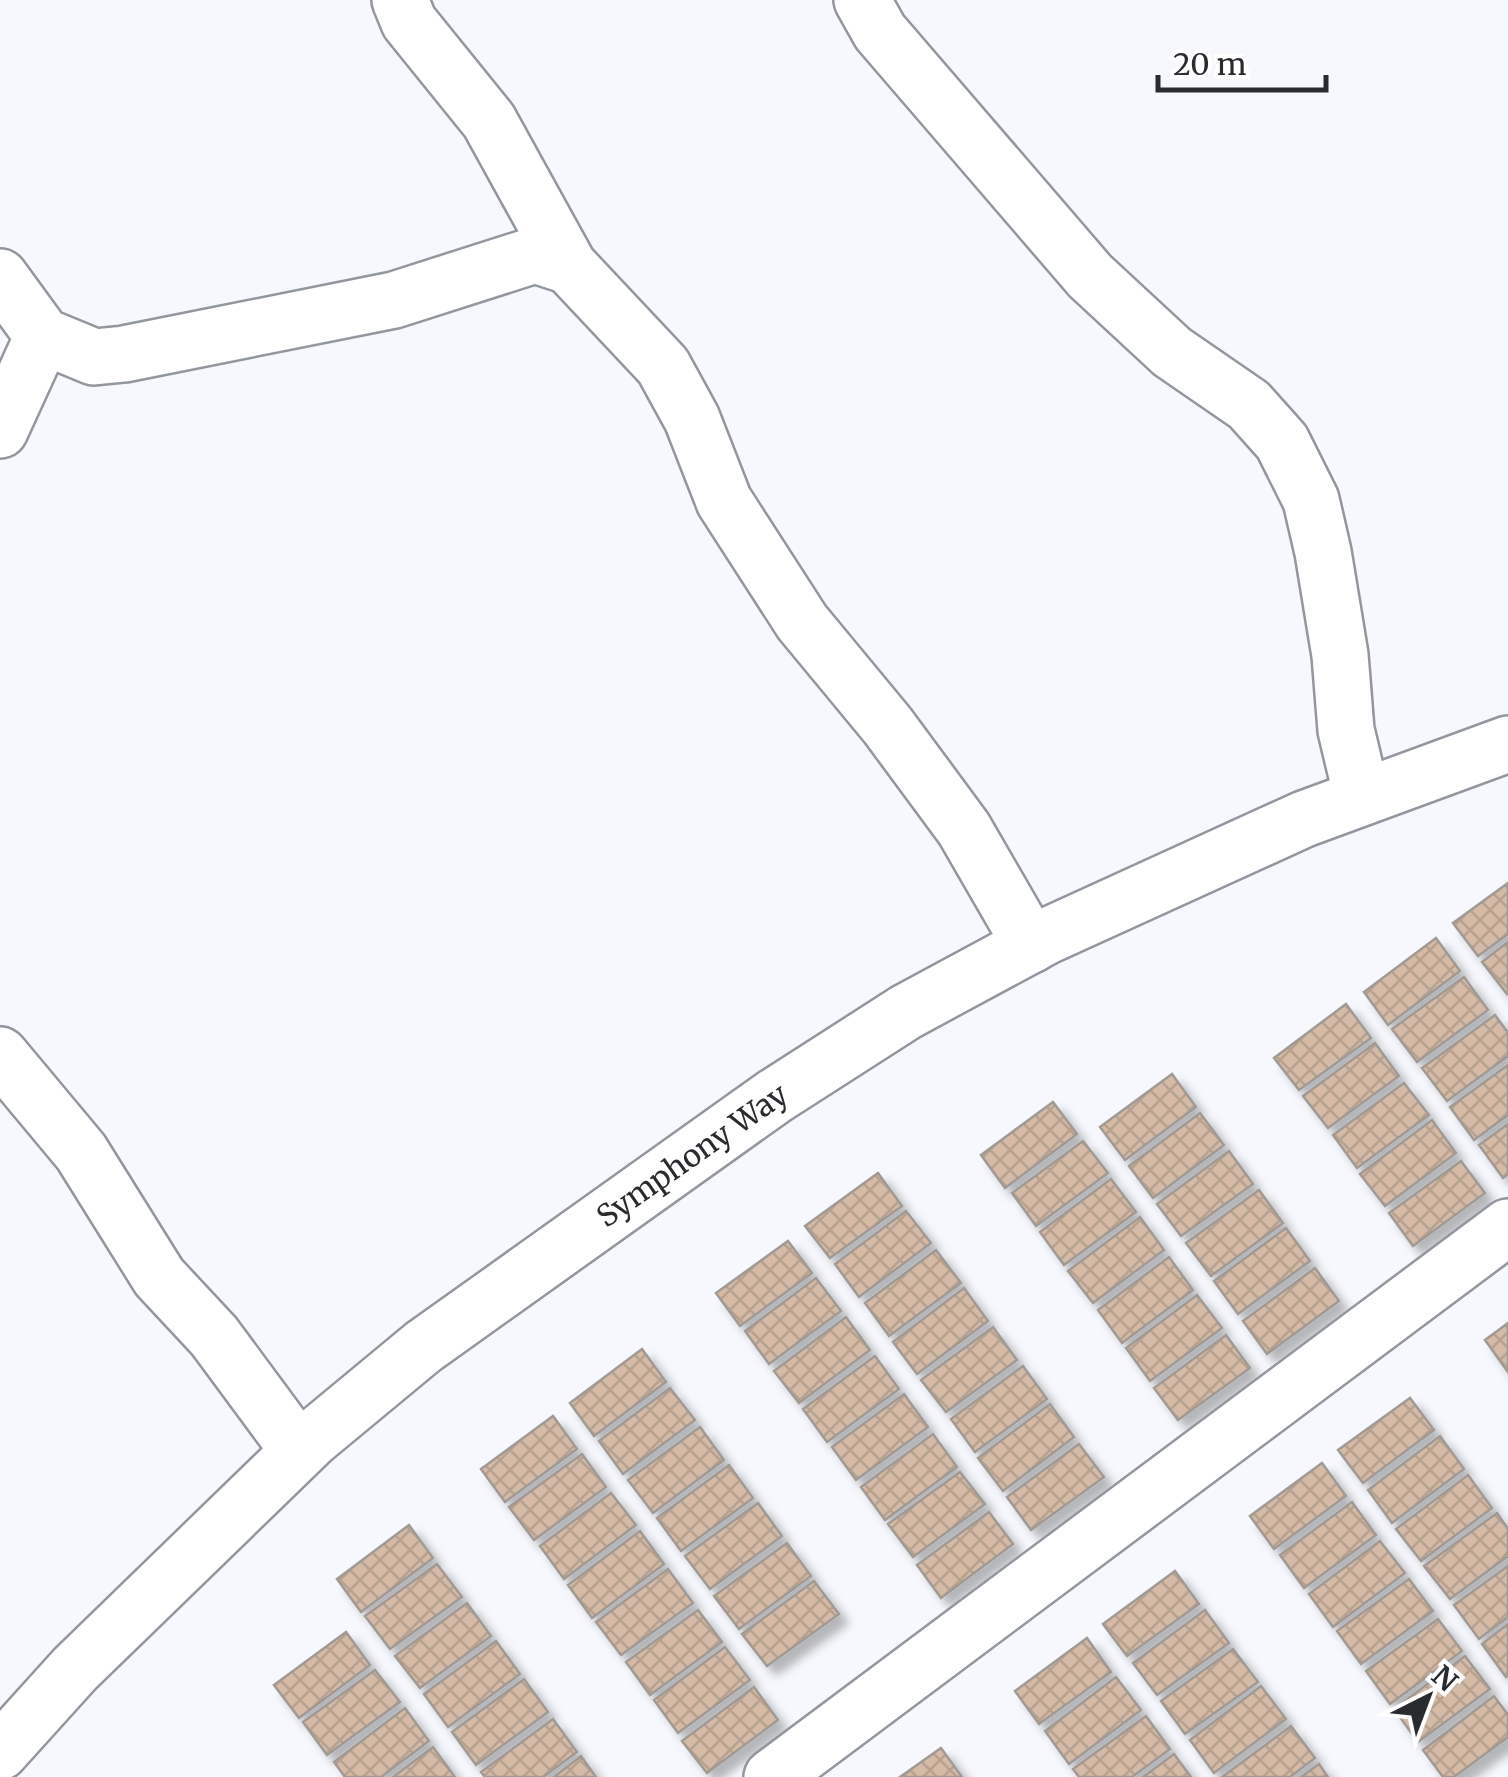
<svg xmlns="http://www.w3.org/2000/svg" width="1508" height="1777" viewBox="0 0 1508 1777" font-family="Merriweather,serif">
	<style>
		.building { fill: url(#building-cross-hatch); stroke: #a19993; stroke-width: 2.5; filter: url(#shadow) }
		.lines { fill: none; stroke-linecap: round; stroke-linejoin: round }
		.minor-casing { stroke: #92969e; stroke-width: 60 }
		.major-casing { stroke: #92969e; stroke-width: 60 }
		.minor { stroke: #fff; stroke-width: 55 }
		.major { stroke: #fff; stroke-width: 55 }
		.labels { text-anchor: middle; dominant-baseline: central; stroke-width: 8; stroke-linejoin: round; paint-order: stroke }
		.street-label { font-size: 30px; fill: #2a2b2f; stroke: #fff }
	</style>
	<defs>
		<pattern id="building-cross-hatch" width="8" height="8" patternUnits="userSpaceOnUse" patternTransform="scale(2.5)"><rect width="8" height="8" fill="#d5bba6"/><path d="M0 0l8 8M0 8l8-8" fill="none" stroke="#b7a18f"/></pattern>
		<filter id="shadow"><feDropShadow dx="9" dy="9" stdDeviation="5" flood-color="#0004"/></filter>
	</defs>
	<rect width="100%" height="100%" fill="#f6f8fd"/>
	<path class="building" d="M1508 883V934L1478 956 1453 923Z
		M1436 938 1460 971 1388 1025 1364 992Z
		M1508 942V993L1507 994 1482 962Z
		M1464 977 1488 1010 1417 1062 1392 1029Z
		M1346 1004 1371 1038 1299 1090 1274 1058Z
		M1495 1015 1508 1033V1056L1447 1101 1422 1068Z
		M1375 1043 1399 1076 1328 1128 1303 1096Z
		M1508 1065V1115L1474 1140 1450 1107Z
		M1172 1074 1196 1107 1125 1160 1100 1127Z
		M1404 1083 1429 1115 1357 1168 1333 1135Z
		M1053 1102 1077 1134 1005 1188 981 1155Z
		M1200 1113 1224 1145 1153 1198 1129 1166Z
		M1432 1120 1456 1153 1385 1206 1360 1174Z
		M1508 1124V1174L1503 1178 1479 1145Z
		M1083 1141 1108 1173 1036 1226 1012 1193Z
		M1229 1151 1253 1184 1181 1236 1157 1204Z
		M1461 1161 1485 1193 1413 1246 1389 1213Z
		M878 1173 902 1206 830 1258 805 1226Z
		M1111 1179 1136 1212 1064 1265 1040 1232Z
		M1259 1190 1283 1223 1211 1276 1186 1243Z
		M906 1211 931 1243 859 1297 835 1264Z
		M1140 1217 1164 1250 1093 1303 1068 1271Z
		M1286 1228 1310 1261 1238 1314 1214 1281Z
		M788 1241 812 1273 740 1326 716 1293Z
		M936 1250 961 1283 889 1336 865 1303Z
		M1169 1257 1193 1290 1122 1343 1098 1310Z
		M1315 1268 1339 1301 1267 1354 1243 1321Z
		M816 1278 841 1311 769 1364 745 1331Z
		M964 1288 988 1321 917 1374 893 1342Z
		M1197 1295 1222 1328 1150 1381 1126 1348Z
		M846 1317 870 1350 799 1403 774 1371Z
		M1508 1323V1372L1485 1340Z
		M993 1327 1017 1360 946 1412 921 1380Z
		M1226 1335 1250 1368 1178 1420 1154 1388Z
		M642 1349 666 1382 594 1436 570 1403Z
		M875 1356 899 1389 827 1442 803 1409Z
		M1023 1366 1047 1399 975 1452 951 1419Z
		M670 1388 695 1420 623 1474 599 1441Z
		M904 1394 928 1427 856 1480 832 1447Z
		M1410 1398 1434 1430 1363 1483 1338 1450Z
		M1050 1404 1074 1437 1003 1491 978 1458Z
		M553 1416 577 1449 505 1502 481 1469Z
		M700 1427 724 1460 653 1513 628 1480Z
		M933 1434 957 1467 885 1520 861 1487Z
		M1440 1436 1464 1469 1392 1523 1368 1490Z
		M1079 1444 1104 1477 1031 1530 1007 1497Z
		M582 1454 606 1487 534 1540 509 1507Z
		M1322 1463 1346 1496 1274 1549 1250 1516Z
		M729 1465 753 1498 681 1551 657 1518Z
		M960 1472 985 1504 913 1557 888 1524Z
		M1468 1475 1492 1508 1421 1561 1396 1529Z
		M611 1493 636 1525 564 1579 540 1546Z
		M1352 1502 1376 1535 1304 1588 1280 1555Z
		M758 1503 782 1536 710 1589 685 1556Z
		M989 1512 1013 1544 941 1598 917 1565Z
		M1497 1513 1508 1529V1556L1450 1599 1424 1566Z
		M409 1525 433 1558 361 1612 337 1579Z
		M640 1531 664 1564 592 1618 568 1585Z
		M1380 1541 1405 1573 1333 1627 1309 1594Z
		M787 1543 811 1576 739 1629 714 1596Z
		M437 1564 462 1597 390 1649 365 1616Z
		M1508 1566V1617L1479 1639 1454 1605Z
		M668 1569 693 1603 621 1655 596 1622Z
		M1175 1571 1199 1604 1127 1656 1103 1624Z
		M1409 1579 1433 1611 1361 1664 1337 1631Z
		M814 1581 839 1614 767 1666 742 1634Z
		M467 1603 491 1636 420 1688 395 1656Z
		M698 1610 722 1642 650 1695 626 1662Z
		M1205 1610 1229 1643 1157 1695 1133 1663Z
		M1438 1619 1462 1651 1390 1704 1366 1671Z
		M1508 1624V1675L1506 1677 1482 1644Z
		M346 1632 370 1665 299 1718 274 1685Z
		M1087 1638 1111 1672 1039 1724 1015 1691Z
		M496 1641 520 1674 448 1727 424 1694Z
		M725 1647 750 1680 678 1733 654 1700Z
		M1233 1649 1258 1682 1185 1734 1161 1701Z
		M1465 1656 1490 1689 1418 1742 1394 1709Z
		M375 1670 400 1702 327 1755 303 1722Z
		M1116 1677 1141 1710 1069 1764 1045 1731Z
		M524 1679 548 1712 476 1765 452 1732Z
		M1261 1686 1286 1719 1214 1773 1190 1740Z
		M754 1687 778 1720 707 1773 682 1741Z
		M1494 1696 1508 1715V1737L1454 1777H1443L1423 1750Z
		M405 1708 429 1741 381 1777H345L334 1762Z
		M1146 1716 1170 1749 1132 1777H1079L1073 1769Z
		M553 1719 577 1752 543 1777H485L481 1772Z
		M1291 1726 1315 1758 1290 1777H1222Z
		M433 1747 455 1777H393Z
		M941 1748 962 1777H900Z
		M1174 1754 1191 1777H1143Z
		M581 1756 596 1777H554Z
		M1319 1764 1328 1777H1301Z"/>
	<g class="lines">
		<g class="minor-casing">
			<path id="minor" d="M400 0 409 22 489 121 569 266
				M862 0 880 32 1090 276 1172 352 1249 405 1282 442 1311 500 1323 552 1340 655 1346 730 1362 797
				M0 277 43 336 94 357 124 354 394 300 535 255 569 266 663 366 692 419 724 501 802 622 888 726 964 829 1031 945
				M0 430 43 336
				M0 1055 81 1152 159 1277 214 1336 299 1451
				M772 1777 1508 1227"/>
		</g>
		<g class="major-casing">
			<path id="major" d="M0 1752 75 1669 312 1439 423 1347 775 1096 906 1012 1045 937 1304 819 1508 744"/>
		</g>
		<use href="#minor" class="minor"/>
		<use href="#major" class="major"/>
	</g>
	<g class="labels">
		<g class="street-label">
			<text transform="translate(692 1155) rotate(-35)">Symphony Way</text>
		</g>
	</g>
	<g transform="translate(1428 1697) rotate(42)" stroke="#ffffff" stroke-width="8" paint-order="stroke">
	<path d="M0-8L18 38L0 25L-18 38Z" fill="#2a2b2f"/>
	<text y="-15" font-size="28" font-weight="bold" text-anchor="middle" fill="#2a2b2f">N</text>
	</g>
	<path d="M1158 75v15h168v-15" fill="none" stroke="#2a2b2f" stroke-width="5"/>
	<text x="1173" y="75" font-size="30" fill="#2a2b2f" stroke="#ffffff" stroke-width="8" paint-order="stroke">20 m</text>
</svg>
